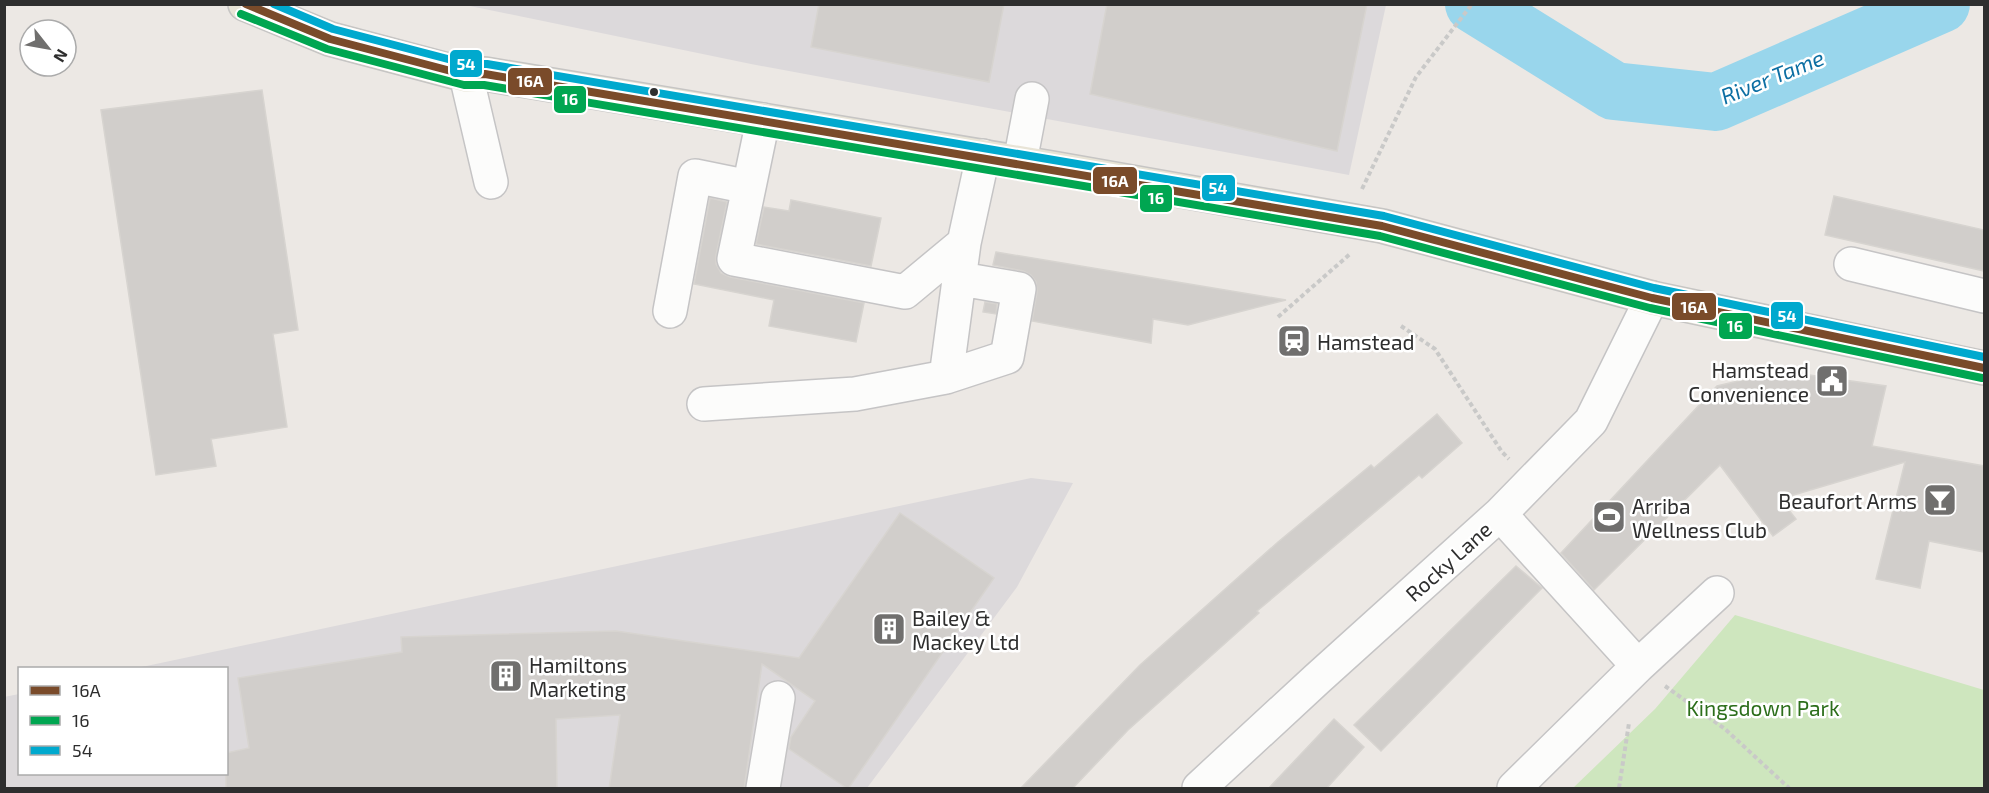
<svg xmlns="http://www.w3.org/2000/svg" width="1989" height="793" viewBox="0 0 1989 793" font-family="'Exo 2',sans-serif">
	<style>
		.industrial { fill: #dcd9db }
		.green { fill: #cee6be }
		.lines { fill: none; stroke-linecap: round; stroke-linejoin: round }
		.river { stroke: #99d6ec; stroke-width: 58 }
		.building { fill: #d1cecb; stroke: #d7d4d0; stroke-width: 1.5 }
		.minor-casing { stroke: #c5c4c5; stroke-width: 36 }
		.major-casing { stroke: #c6c5c4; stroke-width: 36 }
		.path { stroke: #c9c9c8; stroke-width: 4; stroke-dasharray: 4.5 3; stroke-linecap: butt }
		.minor { stroke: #fcfcfb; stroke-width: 33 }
		.major { stroke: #e8e4d6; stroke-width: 33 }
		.bus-1-casing { stroke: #fff; stroke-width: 12 }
		.bus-2-casing { stroke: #fff; stroke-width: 12 }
		.bus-3-casing { stroke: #fff; stroke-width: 12 }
		.bus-1 { stroke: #7a4b2a; stroke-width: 8 }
		.bus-2 { stroke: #00a651; stroke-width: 8 }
		.bus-3 { stroke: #00a9ce; stroke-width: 8 }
		.bus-dot { fill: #2e2e2e; stroke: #fff; stroke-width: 2 }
		.labels { text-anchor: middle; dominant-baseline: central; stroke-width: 5; stroke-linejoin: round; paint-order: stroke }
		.poi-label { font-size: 21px; fill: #2e2e2e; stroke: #fff; text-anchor: start }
		.street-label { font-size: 21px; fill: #2e2e2e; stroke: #fff }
		.park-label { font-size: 21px; fill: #2c6e1b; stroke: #fff }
		.water-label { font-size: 22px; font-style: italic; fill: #0d6fa3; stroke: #fff }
		.line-badge { stroke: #fff; stroke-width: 2 }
		.badge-label { font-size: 16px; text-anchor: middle; font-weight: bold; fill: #fff }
	</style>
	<rect width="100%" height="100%" fill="#ece8e4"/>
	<path class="industrial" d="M465 5H1386L1349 175 751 64Z
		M1031 478 1073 483 1017 587 867 788H5L4 697 19 694 20 774H226V668H137Z"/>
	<path class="green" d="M1735 615 1984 690V788H1573L1655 709Z"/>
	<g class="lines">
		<path class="river" d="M1474 4 1614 91 1716 102 1941 4"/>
	</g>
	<path class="building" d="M819 4H1004L989 82 811 47Z
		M1107 4H1367L1337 151 1090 94Z
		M262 90 298 330 273 334 287 427 211 439 216 466 156 475 101 110Z
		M1834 196 1984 230V271L1825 235Z
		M710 198 727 202 716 255V264L721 273 730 277 864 303 856 342 769 326 774 300 694 284Z
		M791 200 881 218 871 266 756 244 764 207 789 211Z
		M996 252 1286 300 1188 325 1153 319 1151 343 1032 321 1037 292 1036 282 1031 275 1023 271 993 265Z
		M985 302 997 304 996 314 983 312Z
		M1781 371 1886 386 1872 446 1984 466V552L1929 541 1920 588 1876 579 1905 462 1780 499 1796 519 1773 536 1720 465 1594 590 1561 553 1717 386Z
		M1437 414 1462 443 1422 478 1419 475 1257 611 1259 613 1128 730 1072 789H1020L1140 665 1278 542 1371 465 1374 468Z
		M900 513 994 578 848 789 789 749 791 737 815 701 762 664 744 789H609L620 715 556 719 557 789H226V753L249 748 238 678 402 652 401 637 616 631 799 658Z
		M1516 566 1542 588 1381 751 1354 725Z
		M1334 719 1364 747 1326 789H1268Z"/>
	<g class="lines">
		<g class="minor-casing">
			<path id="minor" d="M466 75 491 182
				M763 120 734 259 905 292 964 243 983 156
				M1020 162 1032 99
				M1851 264 1984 296
				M670 311 695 176 749 187
				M946 377 1007 357 1019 289 961 279
				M704 404 855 394 946 377 964 243
				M1500 514 1638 666
				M763 788 778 698
				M1199 788 1317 679 1500 514 1591 421 1652 298
				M1514 788 1638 666 1717 593"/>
		</g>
		<g class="major-casing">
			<path id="major" d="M245 4 330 39 466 75 485 74 1052 168 1382 226 1652 298 1984 368"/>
		</g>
		<path class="path" d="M1362 189 1416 77 1472 4
			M1278 317 1350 254
			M1401 326 1435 349 1502 452 1509 459
			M1665 686 1725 729 1789 788
			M1619 788 1629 723"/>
		<use href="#minor" class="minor"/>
		<use href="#major" class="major"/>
		<g class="bus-1-casing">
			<path id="bus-1" d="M246 4 330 39 466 75 485 74 1382 226 1652 298 1984 368"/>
		</g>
		<g class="bus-2-casing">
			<path id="bus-2" d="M241 14 327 49 464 85H484L1380 236 1650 308 1982 378"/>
		</g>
		<g class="bus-3-casing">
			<path id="bus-3" d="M274 4 333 29 467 64H487L1384 216 1654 288 1984 357"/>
		</g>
		<use href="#bus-1" class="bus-1"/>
		<use href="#bus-2" class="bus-2"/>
		<use href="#bus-3" class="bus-3"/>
	</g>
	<defs>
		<g id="station-square" transform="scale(1.725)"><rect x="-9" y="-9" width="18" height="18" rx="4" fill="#706f6e" stroke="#fff"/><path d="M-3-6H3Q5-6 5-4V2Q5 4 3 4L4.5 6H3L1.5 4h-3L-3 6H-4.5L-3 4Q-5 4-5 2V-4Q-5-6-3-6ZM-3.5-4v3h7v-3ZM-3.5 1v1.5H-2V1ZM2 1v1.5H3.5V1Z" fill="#fff"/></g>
		<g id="civic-square" transform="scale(1.725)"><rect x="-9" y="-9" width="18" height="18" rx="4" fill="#706f6e" stroke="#fff"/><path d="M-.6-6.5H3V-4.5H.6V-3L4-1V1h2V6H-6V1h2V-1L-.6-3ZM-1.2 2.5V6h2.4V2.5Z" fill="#fff"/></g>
		<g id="bar-square" transform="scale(1.725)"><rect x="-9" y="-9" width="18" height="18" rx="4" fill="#706f6e" stroke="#fff"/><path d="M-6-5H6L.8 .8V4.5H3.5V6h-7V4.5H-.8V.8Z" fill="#fff"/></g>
		<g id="stadium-square" transform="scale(1.725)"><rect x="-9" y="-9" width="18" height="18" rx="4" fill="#706f6e" stroke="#fff"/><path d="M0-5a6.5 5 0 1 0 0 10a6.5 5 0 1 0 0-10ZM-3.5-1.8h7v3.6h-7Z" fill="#fff"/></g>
		<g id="building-square" transform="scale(1.725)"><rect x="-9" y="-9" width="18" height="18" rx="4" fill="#706f6e" stroke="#fff"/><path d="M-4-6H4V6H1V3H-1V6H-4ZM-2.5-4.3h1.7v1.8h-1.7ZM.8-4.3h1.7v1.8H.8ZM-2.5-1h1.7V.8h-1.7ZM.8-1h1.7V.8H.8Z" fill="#fff"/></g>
	</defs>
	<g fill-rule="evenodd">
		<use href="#station-square" x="1294" y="341"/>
		<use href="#civic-square" x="1832" y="381"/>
		<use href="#bar-square" x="1940" y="500"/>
		<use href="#stadium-square" x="1609" y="517"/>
		<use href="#building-square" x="889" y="629"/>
		<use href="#building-square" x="506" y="676"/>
	</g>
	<circle class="bus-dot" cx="654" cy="92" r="5"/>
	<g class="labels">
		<g class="poi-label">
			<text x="1317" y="341">Hamstead</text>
			<text x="1809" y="369" text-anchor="end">Hamstead<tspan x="1809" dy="24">Convenience</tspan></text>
			<text x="1917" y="500" text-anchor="end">Beaufort Arms</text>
			<text x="1632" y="505">Arriba<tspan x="1632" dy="24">Wellness Club</tspan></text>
			<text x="912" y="617">Bailey &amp;<tspan x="912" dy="24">Mackey Ltd</tspan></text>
			<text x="529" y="664">Hamiltons<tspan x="529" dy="24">Marketing</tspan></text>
		</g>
		<g class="street-label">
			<text transform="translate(1448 561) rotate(-42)">Rocky Lane</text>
		</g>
		<g class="park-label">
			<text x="1763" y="707">Kingsdown Park</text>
		</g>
		<g class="water-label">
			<text transform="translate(1772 76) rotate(-22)">River Tame</text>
		</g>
	</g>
	<g class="line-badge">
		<rect x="449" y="49" width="34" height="29" rx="6" fill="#00a9ce"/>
		<rect x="507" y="67" width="46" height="29" rx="6" fill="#7a4b2a"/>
		<rect x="553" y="85" width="34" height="29" rx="6" fill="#00a651"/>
		<rect x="1092" y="166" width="46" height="29" rx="6" fill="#7a4b2a"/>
		<rect x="1201" y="174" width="35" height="28" rx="6" fill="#00a9ce"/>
		<rect x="1139" y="184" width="34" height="29" rx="6" fill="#00a651"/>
		<rect x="1671" y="292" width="46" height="29" rx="6" fill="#7a4b2a"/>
		<rect x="1770" y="301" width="34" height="29" rx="6" fill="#00a9ce"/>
		<rect x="1718" y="312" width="35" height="28" rx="6" fill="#00a651"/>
	</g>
	<g class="badge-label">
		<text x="466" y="70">54</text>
		<text x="530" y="87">16A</text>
		<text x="570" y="105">16</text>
		<text x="1115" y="187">16A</text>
		<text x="1218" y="194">54</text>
		<text x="1156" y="204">16</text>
		<text x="1694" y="313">16A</text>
		<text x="1787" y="322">54</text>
		<text x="1735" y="332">16</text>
	</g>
	<rect width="1989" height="793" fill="none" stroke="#2e2e2e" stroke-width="12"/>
	<rect x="18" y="667" width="210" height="108" fill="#ffffff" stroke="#ababab" stroke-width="1.5"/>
	<rect x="30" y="686" width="30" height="9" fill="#7a4b2a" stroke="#ababab" stroke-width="1.5"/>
	<text x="72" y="697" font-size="18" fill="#2e2e2e">16A</text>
	<rect x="30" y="716" width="30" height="9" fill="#00a651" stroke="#ababab" stroke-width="1.5"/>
	<text x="72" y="727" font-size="18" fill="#2e2e2e">16</text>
	<rect x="30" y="746" width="30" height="9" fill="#00a9ce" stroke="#ababab" stroke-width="1.5"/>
	<text x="72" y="757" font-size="18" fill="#2e2e2e">54</text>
	<g transform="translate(48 48) rotate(121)"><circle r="28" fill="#ffffff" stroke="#ababab" stroke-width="1.5"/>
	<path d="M0-4.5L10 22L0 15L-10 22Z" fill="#706f6e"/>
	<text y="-9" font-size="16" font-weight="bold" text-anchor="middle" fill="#2e2e2e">N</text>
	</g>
</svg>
